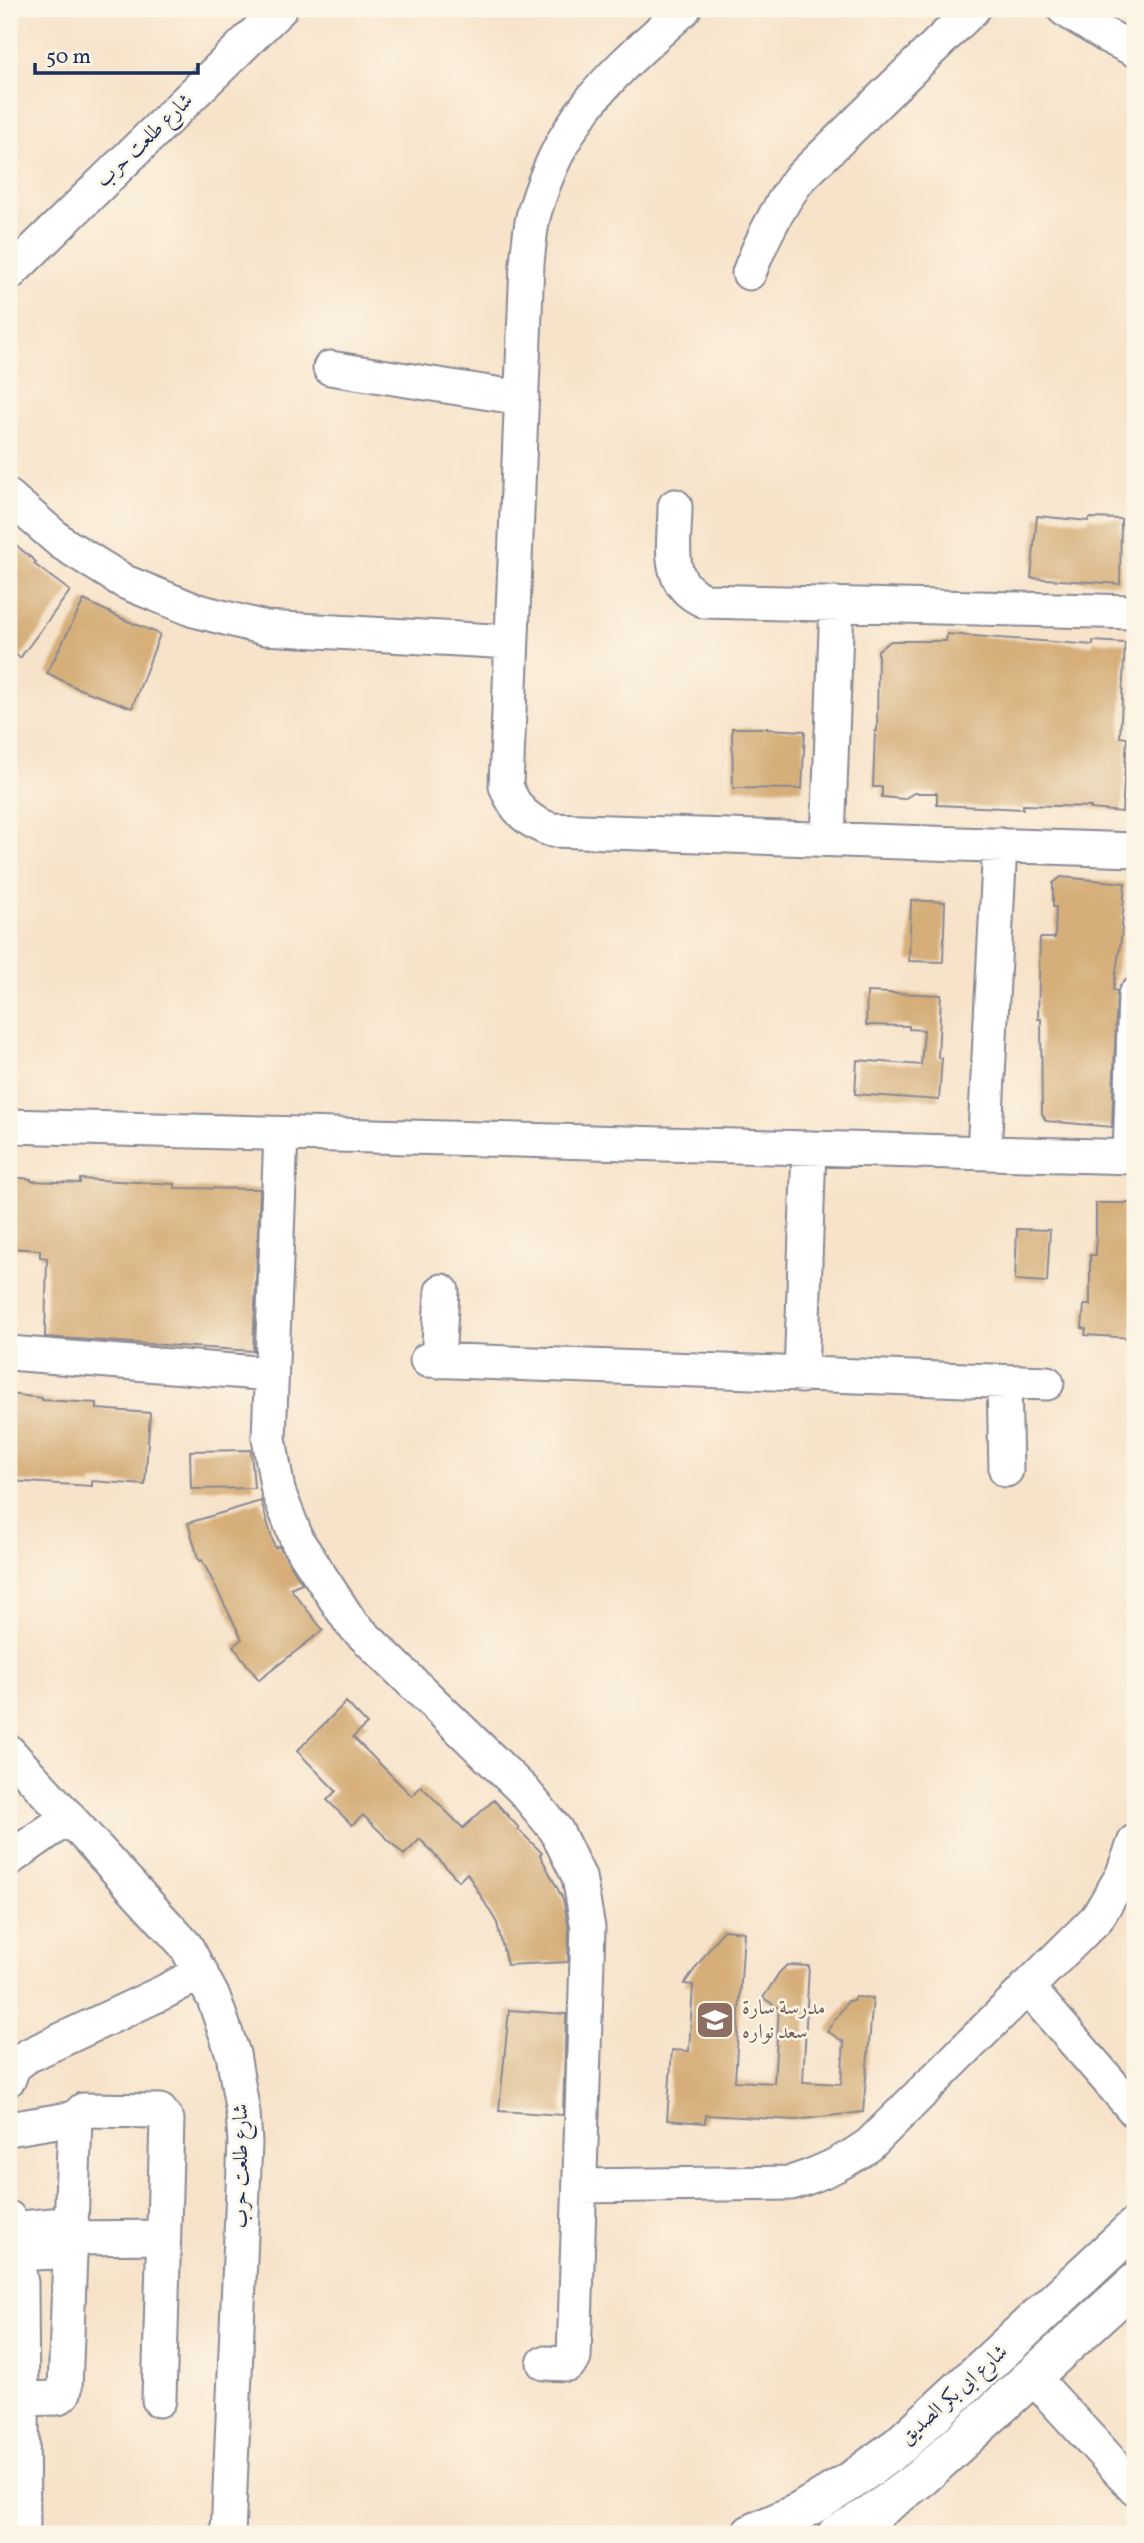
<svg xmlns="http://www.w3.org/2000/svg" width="1144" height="2543" viewBox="0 0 1144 2543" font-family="Vollkorn,Amiri,serif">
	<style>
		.building { fill: #d5ae79 }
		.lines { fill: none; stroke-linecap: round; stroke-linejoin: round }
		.minor-casing { stroke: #898994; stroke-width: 37 }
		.major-casing { stroke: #898994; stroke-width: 42 }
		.minor { stroke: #fff; stroke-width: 33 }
		.major { stroke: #fff; stroke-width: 38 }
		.labels { text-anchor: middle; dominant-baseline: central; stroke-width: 5; stroke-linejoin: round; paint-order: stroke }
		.street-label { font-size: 21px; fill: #1b2f5e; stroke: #fcf5e5 }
		.education-label { font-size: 21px; fill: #785e54; stroke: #fcf5e5; text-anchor: start }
	</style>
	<rect width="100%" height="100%" fill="#fcf5e5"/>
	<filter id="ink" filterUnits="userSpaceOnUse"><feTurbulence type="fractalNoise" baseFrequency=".0143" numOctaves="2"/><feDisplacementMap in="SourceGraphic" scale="14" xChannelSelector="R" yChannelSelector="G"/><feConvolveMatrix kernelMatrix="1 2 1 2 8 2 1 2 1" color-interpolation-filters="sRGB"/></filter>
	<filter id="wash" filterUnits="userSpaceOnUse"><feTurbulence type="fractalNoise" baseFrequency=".00686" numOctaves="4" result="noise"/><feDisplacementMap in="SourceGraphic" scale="28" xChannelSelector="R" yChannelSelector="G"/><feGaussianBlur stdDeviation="1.57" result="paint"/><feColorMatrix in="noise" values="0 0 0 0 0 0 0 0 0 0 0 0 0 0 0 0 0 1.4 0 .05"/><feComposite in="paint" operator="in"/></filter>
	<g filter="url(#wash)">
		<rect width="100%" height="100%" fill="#f7e3ca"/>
		<g id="blocks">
			<path class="building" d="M1037 516 1088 521 1089 518 1121 519 1120 584 1031 578Z
				M9 539 36 562 34 564 70 591 20 658 9 649Z
				M84 600 125 620 160 634 132 708 77 688 47 673Z
				M947 634 1093 645V641L1125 643 1120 737 1127 738 1122 812 1090 809 1091 807 1023 805V809L937 805V793H914L904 799 882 797V787H873L875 731H877L878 650 891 641H946Z
				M732 728H767V729L805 731 802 789 733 788Z
				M1061 877 1125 883 1121 940 1113 990 1117 991 1112 1127 1046 1121 1042 1114 1041 1019H1038L1040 938H1055L1056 907H1053V883Z
				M911 900 945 902 943 962 909 961Z
				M867 992 941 995 938 1058H942L939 1100 855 1094 857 1060 921 1065 924 1030 909 1029V1026L866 1025Z
				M9 1177 31 1179V1181L80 1183V1179L175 1184V1188L260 1189 253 1351 45 1337 47 1258 40 1257V1250L9 1248Z
				M1096 1203H1135L1133 1338 1085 1335 1086 1329 1082 1328 1084 1305H1090V1255H1096Z
				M1017 1229 1050 1230 1047 1282 1015 1280Z
				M9 1394 42 1398V1400L97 1403V1409L150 1413 145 1485 92 1481V1486L9 1481Z
				M251 1450 254 1488 191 1489 190 1451Z
				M261 1501 275 1548 279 1546 302 1583 290 1588 323 1630 259 1680 233 1646 242 1639 202 1560 199 1561 188 1523Z
				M346 1702 367 1724 353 1737 412 1796 421 1786 463 1828 494 1800 519 1828 518 1829 542 1853 540 1855 563 1899 569 1929 568 1962 507 1965 497 1923 467 1873 459 1881 420 1839 404 1855 363 1815 352 1825 327 1800 336 1791 297 1751Z
				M723 1930 744 1932 735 2081 774 2083 779 2008 763 1998 779 1973 787 1965 809 1966 803 2082 841 2084 844 2042 827 2031 848 2001H853L855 1997 873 1998 863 2112 795 2120 706 2115 705 2123 667 2120 672 2050 689 2051 693 1985 684 1984Z
				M509 2010 566 2014 563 2115 499 2111Z"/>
		</g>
	</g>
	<g filter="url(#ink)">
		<use href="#blocks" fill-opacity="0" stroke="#898994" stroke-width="2"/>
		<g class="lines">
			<g class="minor-casing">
				<path id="minor" d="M684 9C613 74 564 112 535 210 530 226 529 246 527 263L506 786C515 810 528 822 552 830L1135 850
					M1064 9 1107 36 1135 50
					M749 273C762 238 777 209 798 180L973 9
					M9 274 280 9
					M330 368 522 398
					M9 497 62 543 125 582 194 610 265 628 511 642
					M675 506C675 545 663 583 705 601L1135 612
					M828 839 837 604
					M9 1126 1135 1157
					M281 1134 269 1438 278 1491 298 1542 351 1623 523 1790 556 1830 579 1877 588 1928 574 2358 568 2364 544 2363
					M984 1153 1000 845
					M1130 1157 1135 995
					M9 1353 270 1374
					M427 1360 1047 1383
					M438 1361 442 1291
					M801 1376 809 1148
					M1004 1382 1006 1470
					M9 1752 186 1946 214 1999 233 2054 243 2113 245 2143 228 2534
					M9 1859 69 1817
					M1027 1987 1135 2111
					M9 2079 13 2067 27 2056 166 1991 201 1972
					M9 2129 75 2118
					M580 2186 791 2183C820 2174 844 2163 869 2145L1097 1918 1122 1876 1135 1841
					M9 2218 21 2283 23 2534
					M12 2229 72 2223
					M71 2238 163 2237
					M16 2254 71 2251
					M1033 2377 1135 2488
					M22 2399 58 2398 64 2393 65 2389 75 2118 83 2110 160 2111 167 2120 159 2400"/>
			</g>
			<g class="major-casing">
				<path id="major" d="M751 2534 800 2512 851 2481 900 2445 1135 2227
					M837 2534 871 2515 922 2477 1135 2283"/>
			</g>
			<use href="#minor" class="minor"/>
			<use href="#major" class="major"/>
		</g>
	</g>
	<defs>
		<g id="school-square" transform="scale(2.0125)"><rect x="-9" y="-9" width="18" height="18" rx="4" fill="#8d6e63" stroke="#fcf5e5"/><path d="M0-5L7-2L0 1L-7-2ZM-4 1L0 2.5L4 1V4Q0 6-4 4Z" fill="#fff"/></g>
	</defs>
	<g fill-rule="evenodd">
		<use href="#school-square" x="715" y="2020"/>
	</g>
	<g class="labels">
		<g class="street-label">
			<text transform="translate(145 141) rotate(-44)">شارع طلعت حرب</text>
			<text transform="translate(241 2166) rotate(-90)">شارع طلعت حرب</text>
			<text transform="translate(954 2395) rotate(-42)">شارع ابى بكر الصديق</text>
		</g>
		<g class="education-label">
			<text x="742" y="2008">مدرسة سارة<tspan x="742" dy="24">سعد نواره</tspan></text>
		</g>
	</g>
	<rect width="1144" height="2543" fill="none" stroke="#fcf5e5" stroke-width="35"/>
	<path d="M35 63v10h163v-10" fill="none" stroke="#1b2f5e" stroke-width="3.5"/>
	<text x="46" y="63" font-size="21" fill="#1b2f5e" stroke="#fcf5e5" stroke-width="5" paint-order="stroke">50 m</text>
</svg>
